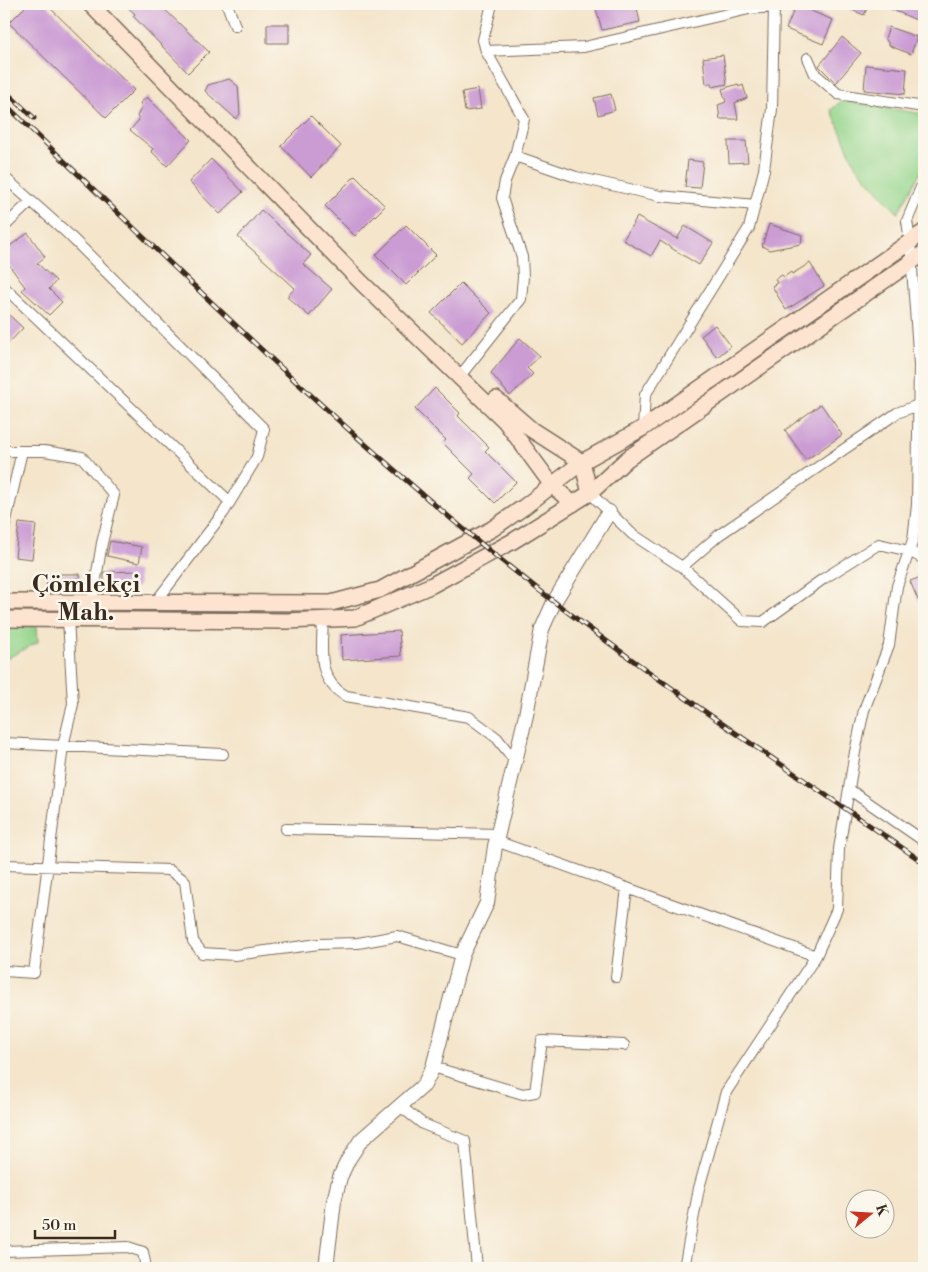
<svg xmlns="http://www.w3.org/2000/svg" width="928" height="1272" viewBox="0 0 928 1272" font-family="'Libre Bodoni',serif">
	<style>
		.green { fill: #94d58c; stroke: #688055 }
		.building { fill: #cb9cd4 }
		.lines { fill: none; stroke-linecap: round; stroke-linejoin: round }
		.minor-casing { stroke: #7c6b5b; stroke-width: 12 }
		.tertiary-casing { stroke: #7c6b5b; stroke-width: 16 }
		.secondary-casing { stroke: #7c6b5b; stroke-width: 18 }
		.minor { stroke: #fff; stroke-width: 10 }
		.tertiary { stroke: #fff; stroke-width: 14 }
		.secondary { stroke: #fde4d1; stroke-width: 15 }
		.rail-casing { stroke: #3b2a1e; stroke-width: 5 }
		.rail { stroke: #fbf7ec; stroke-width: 3; stroke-dasharray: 9; stroke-linecap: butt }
		.labels { text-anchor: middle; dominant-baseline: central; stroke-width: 5; stroke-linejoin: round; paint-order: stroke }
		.district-label { font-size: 24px; font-weight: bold; fill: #3b2a1e; stroke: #fbf7ec }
	</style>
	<rect width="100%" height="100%" fill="#fbf7ec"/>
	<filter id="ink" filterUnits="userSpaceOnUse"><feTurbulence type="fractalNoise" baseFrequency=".02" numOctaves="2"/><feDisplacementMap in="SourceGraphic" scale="10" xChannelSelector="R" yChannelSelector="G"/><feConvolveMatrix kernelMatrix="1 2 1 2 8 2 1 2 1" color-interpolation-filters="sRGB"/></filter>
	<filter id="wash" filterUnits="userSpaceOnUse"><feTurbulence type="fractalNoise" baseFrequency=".0096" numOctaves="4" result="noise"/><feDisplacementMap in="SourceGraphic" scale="20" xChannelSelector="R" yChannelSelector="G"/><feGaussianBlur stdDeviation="1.12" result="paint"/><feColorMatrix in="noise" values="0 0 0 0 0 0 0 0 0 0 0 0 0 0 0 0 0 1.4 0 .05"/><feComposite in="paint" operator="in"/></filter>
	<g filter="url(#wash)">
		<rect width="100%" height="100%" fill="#f4e5cb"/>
		<path class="green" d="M841 101 924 114V166L898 213 856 167 831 110Z
			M4 625 37 626 38 642 4 660Z"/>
		<g id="blocks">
			<path class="building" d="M28 4H46L134 90 106 118 9 23Z
				M124 4H159L209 52 188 73 133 16 135 14Z
				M623 4H636L640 22 602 30 596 9Z
				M838 4H869L864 15Z
				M879 4H924V16L921 22Z
				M796 5 833 20 823 44 786 29Z
				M267 24H289V43H267Z
				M889 27 917 37 911 54 890 46 885 38Z
				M842 37 861 53 836 83 819 66Z
				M723 55 727 84 712 87 711 83 706 84 703 58Z
				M866 65 907 69 905 94 864 90Z
				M229 79 238 86 240 114 236 119 205 91 208 85Z
				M738 84 739 87 743 85 747 98 735 103 738 119H720L718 105 726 102 722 89Z
				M478 89 481 109 465 111 462 92Z
				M611 94 615 110 598 115 594 98Z
				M147 97 191 140 167 166 151 151 153 149 130 130 139 120 137 116 142 107 140 103Z
				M311 116 341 146 311 177 281 146Z
				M728 141H746L748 162 729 163Z
				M211 159 243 192 220 214 189 182Z
				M688 160 703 162 700 188 685 187Z
				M355 176 385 206 355 236 325 206Z
				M261 210 311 255 303 264 332 289 309 316 287 297 295 288 238 237Z
				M637 217 677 239 685 226 713 243 699 265 660 241 651 256 623 240Z
				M769 224 802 235 801 244 769 250 762 246Z
				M406 225 436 255 406 285 376 255Z
				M28 233 45 257 37 263 56 281 49 289 62 302 49 315 22 290 25 287 4 258V250Z
				M810 263 824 286 786 310 772 286 777 283 775 279 782 275 784 277 791 272 792 274Z
				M461 283 491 313 462 343 431 313Z
				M4 310 23 328 4 348Z
				M715 325 731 346 717 357 701 336Z
				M520 338 540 356 527 368 533 374 510 396 491 373Z
				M435 388 460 413 458 416 489 447 485 451 516 482 495 503 470 478 474 474 443 443 446 440 415 409Z
				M821 404 842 435 806 460 785 430Z
				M19 523 36 525 32 559 15 557Z
				M110 541 142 547 139 563 107 556Z
				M138 571 139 587 104 588V572Z
				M47 574H80L81 591 47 592Z
				M924 576V598L918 600 910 581Z
				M399 631 401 656 342 660 341 635Z"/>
		</g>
	</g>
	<g filter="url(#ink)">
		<use href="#blocks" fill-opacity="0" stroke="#7c6b5b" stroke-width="1"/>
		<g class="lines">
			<g class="minor-casing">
				<path id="minor" d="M227 4 235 26
					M486 51 584 47 749 9 774 7
					M808 58 815 74 838 94 924 107
					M515 156 576 177 660 196 755 205
					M4 177 66 232 264 429 257 457 224 512 155 603
					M4 227 31 201
					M4 287 230 502
					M464 371 521 299 523 277 522 257 502 198 505 181 515 156 524 119 486 51 483 40 492 4
					M643 428 645 395 749 228 764 170 772 109 774 4
					M4 451H44L82 457 114 495 102 543 92 602
					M590 493 632 534 682 567 742 621 763 622 823 579 879 544 909 551 924 559
					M4 529 22 451
					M682 567 719 535 897 413 918 405
					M323 620C322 649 316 680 346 696L469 717 497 738 515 761
					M4 743 223 754
					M850 790 924 841
					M286 829 498 834
					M496 841 816 956
					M4 865 169 870 185 881 193 941 202 953 235 955 319 944 358 943 397 936 462 955
					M4 971 34 973 63 746 73 704 68 619
					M616 977 627 888
					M433 1067 523 1094 535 1092 542 1041 624 1045
					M400 1106 423 1124 465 1141 477 1268
					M4 1251 128 1247 143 1252 146 1268
					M684 1268 699 1188 726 1092 816 956 837 909 839 849 855 752 864 710 889 645 897 586 913 540 917 505 919 364 910 241 907 221 924 180"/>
			</g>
			<g class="tertiary-casing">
				<path id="tertiary" d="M326 1268 334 1201 340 1177 348 1160 361 1140 424 1085 433 1067 462 955 487 903 495 846 526 715 542 629 554 602 609 512"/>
			</g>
			<g class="secondary-casing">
				<path id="secondary" d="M90 4 362 283 505 421 552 485 573 504
					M496 399 532 430 582 462 590 493
					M4 602 331 603 380 590 492 529 524 507 582 462 643 428 924 232
					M4 619 287 621 355 618 432 585 513 541 590 493 627 459 924 253"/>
			</g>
			<use href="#minor" class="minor"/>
			<use href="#tertiary" class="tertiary"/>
			<use href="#secondary" class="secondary"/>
			<g class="rail-casing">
				<path id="rail" d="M4 90 34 118
					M4 103C156 249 305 397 467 532 610 652 771 756 924 863"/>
			</g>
			<use href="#rail" class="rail"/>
		</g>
	</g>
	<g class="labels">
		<g class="district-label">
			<text x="86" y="585">Çömlekçi<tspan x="86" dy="28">Mah.</tspan></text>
		</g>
	</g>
	<rect width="928" height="1272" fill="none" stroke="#fbf7ec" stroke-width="20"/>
	<g transform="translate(870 1214) rotate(72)"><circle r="24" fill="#fbf7ec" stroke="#aea59a"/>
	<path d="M0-4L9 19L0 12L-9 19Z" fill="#c8321e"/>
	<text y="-8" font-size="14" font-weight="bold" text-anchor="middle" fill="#3b2a1e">K</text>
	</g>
	<path d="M35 1230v8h80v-8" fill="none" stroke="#3b2a1e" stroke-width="2.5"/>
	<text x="42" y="1230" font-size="15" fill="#3b2a1e" stroke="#fbf7ec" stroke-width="4" paint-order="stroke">50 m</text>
</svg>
